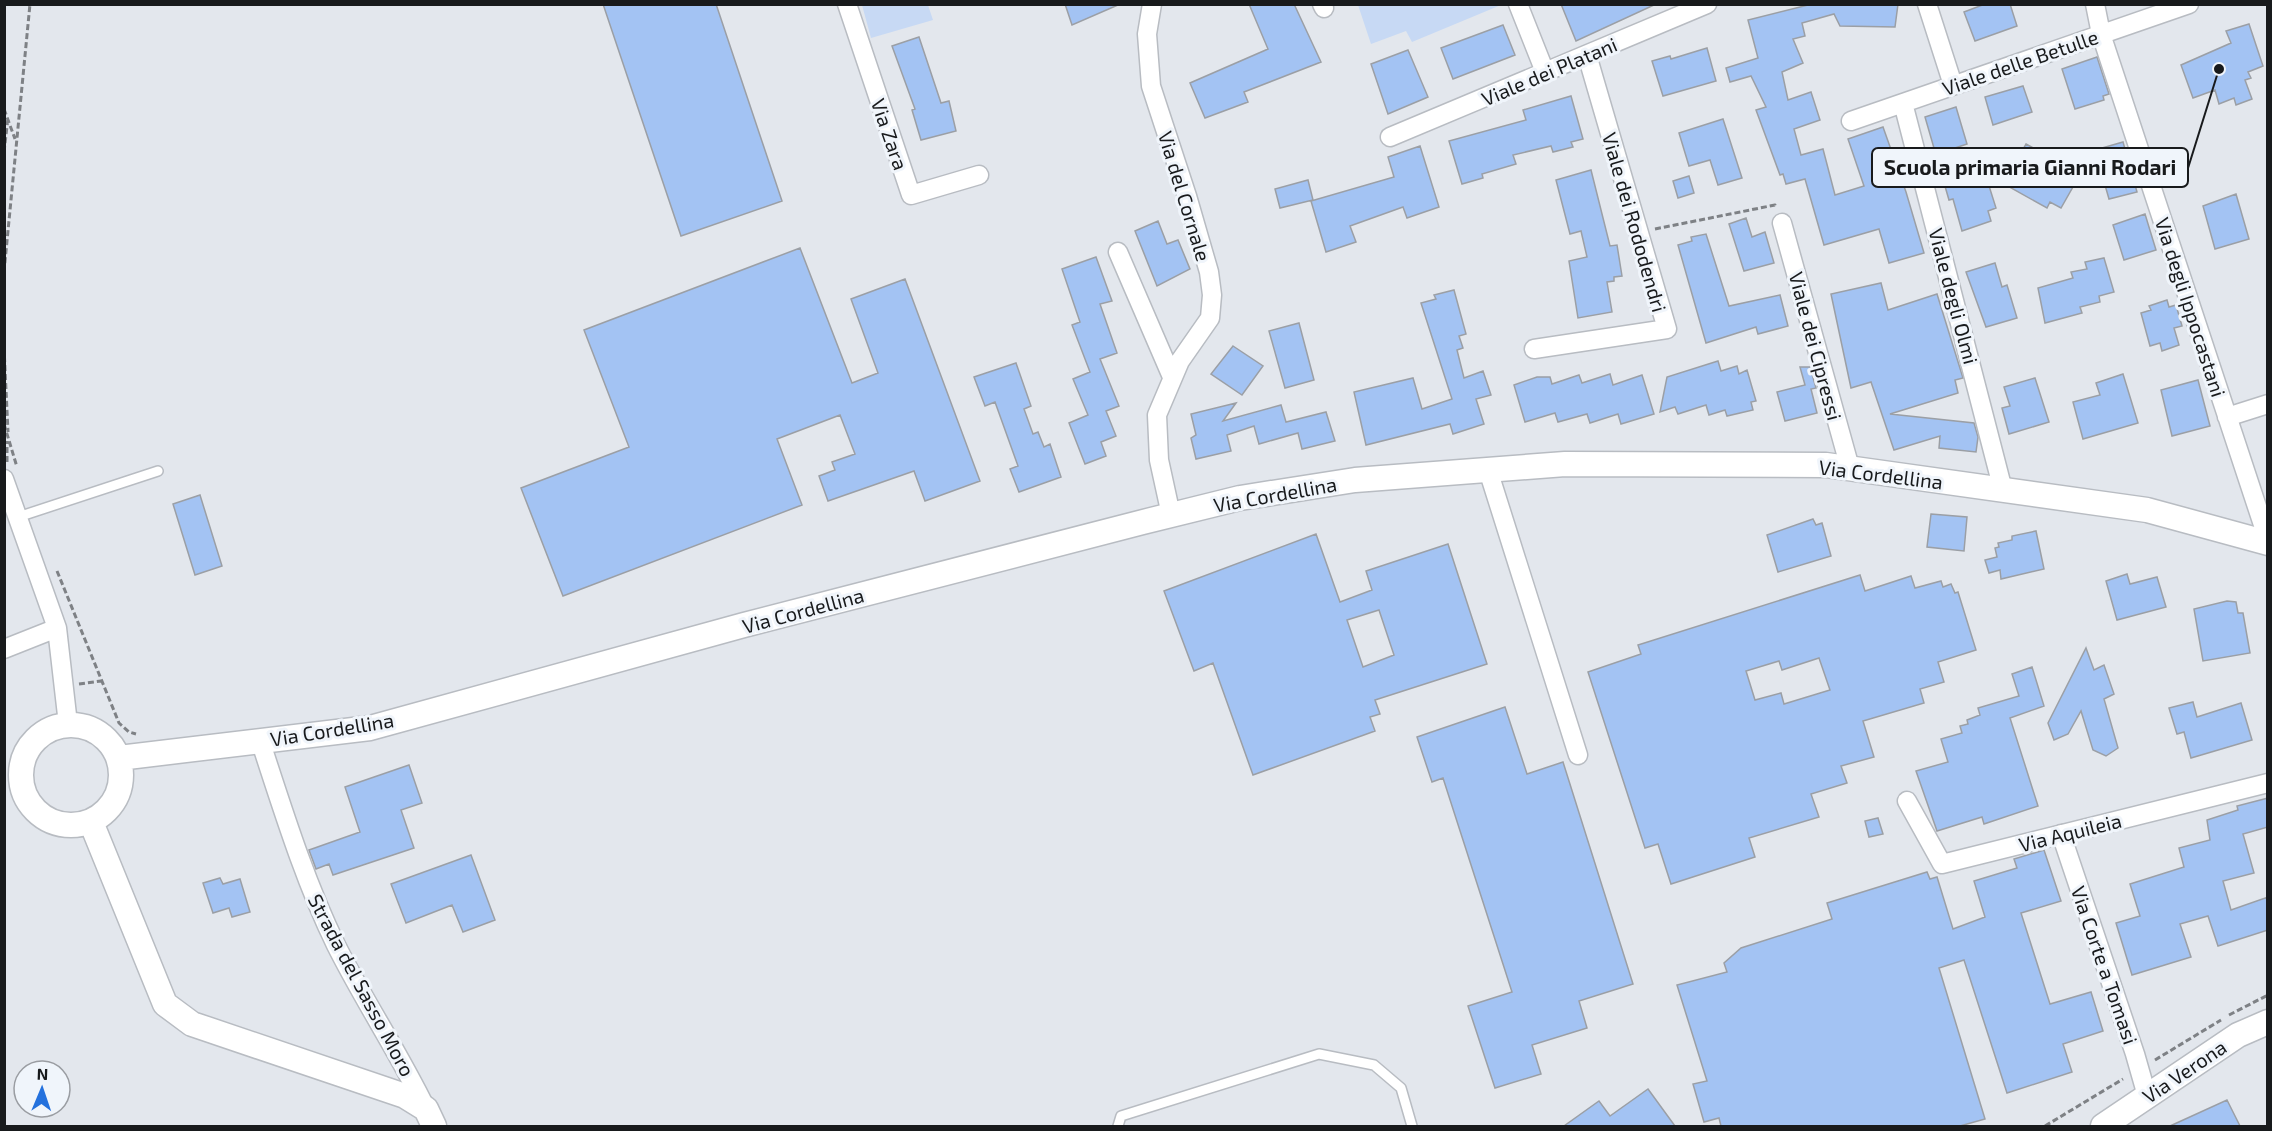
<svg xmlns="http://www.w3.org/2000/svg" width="2272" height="1131" viewBox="0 0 2272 1131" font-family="'Exo 2',sans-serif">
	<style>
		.green { fill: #c7d9f4 }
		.building { fill: #a3c3f3; stroke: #9b9fa5; stroke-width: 1.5; fill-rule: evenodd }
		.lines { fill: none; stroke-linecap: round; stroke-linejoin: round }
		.lane-casing { stroke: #b8bcc2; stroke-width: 12 }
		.street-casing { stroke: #b8bcc2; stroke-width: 21 }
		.secondary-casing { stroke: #b8bcc2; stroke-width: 27 }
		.path { stroke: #7e8185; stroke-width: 3; stroke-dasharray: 6 3; stroke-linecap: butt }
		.lane { stroke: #fff; stroke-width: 9 }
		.street { stroke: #fff; stroke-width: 18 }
		.secondary { stroke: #fff; stroke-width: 24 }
		.labels { text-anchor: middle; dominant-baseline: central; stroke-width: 6; stroke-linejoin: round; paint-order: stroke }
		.street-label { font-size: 20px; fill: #181a1c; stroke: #f0f5fb }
		.leader { fill: none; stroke: #181a1c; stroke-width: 2 }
		.callout-dot { fill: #181a1c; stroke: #f0f5fb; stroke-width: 2 }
		.callout { fill: #f0f5fb; stroke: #181a1c; stroke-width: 2 }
		.callout-label { font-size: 21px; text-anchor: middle; font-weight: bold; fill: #181a1c }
	</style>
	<rect width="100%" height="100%" fill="#e3e7ed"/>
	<path class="green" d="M862 5H928L933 20 871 38Z
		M1358 5V4L1501 5 1412 42 1406 31 1371 44Z"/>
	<path class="building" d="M603 4H716L782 201 681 236Z
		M1065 4H1118V5L1072 25Z
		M1249 4H1294L1321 62 1244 92 1248 102 1205 118 1190 83 1268 49Z
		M1561 4H1654V5L1576 41Z
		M1812 4H1898L1895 27 1840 26 1834 14 1802 23 1805 36 1793 39 1803 63 1782 72 1788 100 1811 92 1820 120 1794 129 1801 155 1823 149 1835 195 1864 186 1848 139 1883 127 1906 192 1924 253 1889 263 1879 229 1824 245 1805 179 1786 184 1783 174 1780 175 1756 110 1766 107 1751 76 1730 82 1726 68 1758 58 1748 20Z
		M1985 4H2010L2017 26 1975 41 1964 12Z
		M2249 24 2263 66 2248 72 2251 78 2245 80 2252 99 2236 105 2234 98 2219 104 2215 90 2193 98 2181 65 2231 43 2226 31Z
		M1503 25 1515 55 1453 79 1441 48Z
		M919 37 941 103 949 101 956 131 921 140 912 110 915 109 892 46Z
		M1707 48 1716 81 1663 96 1652 61 1670 56 1671 59Z
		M1408 50 1428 97 1388 114 1371 64Z
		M2097 57 2109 94 2103 96 2104 100 2075 109 2062 69Z
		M2023 86 2032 112 1993 125 1985 97Z
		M1571 96 1583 139 1571 142 1573 147 1553 152 1551 146 1513 155 1516 164 1482 174 1483 178 1462 184 1449 141 1526 120 1523 110Z
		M1956 107 1967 144 1952 149 1963 176 1984 170 1996 208 1988 211 1991 221 1962 231 1953 199 1949 200 1925 117Z
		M1723 119 1742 178 1718 185 1710 160 1689 166 1679 133Z
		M2123 142 2137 192 2109 199 2095 150Z
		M2026 144 2066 166 2064 170 2078 178 2061 208 2050 202 2047 208 2004 184Z
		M1420 146 1439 207 1407 218 1403 207 1350 226 1356 242 1326 252 1311 201 1394 177 1388 157Z
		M1591 170 1610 246 1617 245 1622 276 1614 277V281L1607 282 1612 312 1578 318 1569 261 1587 257 1581 231 1570 234 1556 180Z
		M1689 176 1694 193 1678 198 1673 181Z
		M1308 180 1313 200 1280 208 1275 189Z
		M2236 194 2249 239 2215 249 2203 206Z
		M2145 214 2156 250 2124 260 2113 225Z
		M1746 218 1752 237 1765 232 1774 263 1744 271 1729 224Z
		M1158 221 1167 244 1178 240 1190 269 1157 286 1135 231Z
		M1706 234 1729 306 1780 295 1788 326 1758 334 1756 327 1706 343 1678 245 1692 241 1691 237Z
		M800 248 852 383 878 373 851 299 905 279 980 481 925 501 914 471 828 501 819 476 835 470 832 462 855 454 840 415 777 439 802 505 563 596 521 488 629 447 584 330Z
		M1096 257 1112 301 1100 304 1117 353 1100 359 1119 406 1106 411 1116 436 1101 442 1106 456 1085 464 1069 423 1088 415 1073 379 1090 372 1072 325 1080 322 1062 269Z
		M2104 258 2114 292 2099 296 2100 302 2080 307 2082 313 2045 323 2038 288 2073 278 2071 272 2087 269 2085 262Z
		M1995 263 2002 287 2007 285 2017 318 1986 327 1966 272Z
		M1881 283 1888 310 1937 294 1963 378 1955 380 1958 393 1890 414 1974 423 1978 437 1976 452 1939 448 1940 436 1894 450 1871 382 1851 388 1831 294Z
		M1454 290 1466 334 1459 336 1463 348 1457 350 1464 378 1483 371 1491 395 1476 399 1484 424 1453 434 1450 424 1366 445 1354 392 1413 378 1422 409 1452 399 1421 303 1436 299 1434 295Z
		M2167 300 2169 307 2176 305 2182 326 2174 328 2179 345 2162 351 2160 343 2150 346 2141 313 2151 310 2149 306Z
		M1299 323 1314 380 1285 388 1269 331Z
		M1233 346 1263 366 1242 395 1211 374Z
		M1718 361 1721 371 1737 366 1739 374 1747 370 1756 401 1751 402 1753 410 1727 416 1725 410 1709 415 1706 405 1678 414 1675 407 1660 412 1667 377Z
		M1016 363 1031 406 1024 409 1033 434 1038 432 1044 447 1050 444 1061 477 1019 492 1010 469 1018 466 995 402 985 406 974 377Z
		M1800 367H1810L1816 388 1811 389 1817 413 1785 421 1777 392 1805 385Z
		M1610 374 1613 385 1642 375 1654 414 1621 424 1618 414 1590 423 1587 414 1558 422 1555 413 1525 422 1514 385 1537 377H1550L1552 384 1579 375 1582 383Z
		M2123 374 2138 423 2083 439 2073 402 2100 395 2096 383Z
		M2035 378 2049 422 2009 434 2002 408 2010 406 2004 387Z
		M2198 380 2210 426 2172 436 2161 390Z
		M1236 403 1223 421 1281 405 1286 422 1326 412 1335 441 1302 449 1298 433 1259 444 1254 426 1227 435 1231 451 1196 459 1191 438 1196 435 1191 414Z
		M200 495 222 566 195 575 173 504Z
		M1931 514 1967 517 1964 551 1927 547Z
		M1813 519 1816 525 1822 523 1831 556 1778 572 1767 535Z
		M2036 531 2044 569 2001 579 2000 570 1989 573 1985 560 1997 557 1995 548 1999 547 1998 543 2012 540V536Z
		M1316 534 1340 602 1372 590 1366 571 1448 544 1487 664 1375 700 1380 714 1370 717 1375 731 1253 775 1213 663 1194 671 1164 591ZM1379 610 1394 655 1363 667 1347 620Z
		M2127 574 2130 584 2157 577 2166 607 2117 620 2106 581Z
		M1860 575 1865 591 1911 576 1915 588 1941 581 1943 587 1951 584 1955 593 1958 592 1976 650 1938 662 1944 682 1920 689 1924 703 1863 721 1874 757 1841 766 1847 783 1811 794 1819 817 1749 838 1755 857 1671 884 1658 844 1645 848 1588 672 1641 654 1638 645ZM1819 658 1830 690 1784 704 1781 693 1755 700 1746 671 1779 661 1782 670Z
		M2227 601 2236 602 2238 613H2243L2250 653 2203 661 2194 609Z
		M2086 648 2094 670 2104 665 2114 694 2104 699 2118 748 2106 756 2093 750 2081 711 2068 734 2054 740 2048 723Z
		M2032 667 2044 706 2010 718 2038 806 1984 824 1982 817 1937 831 1916 771 1948 762 1941 739 1962 733 1960 726 1968 724 1967 720 1980 715 1978 708 2019 696 2012 674Z
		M2193 702 2197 717 2241 703 2252 740 2191 758 2184 732 2177 734 2169 708Z
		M1505 707 1527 774 1563 762 1633 984 1579 1001 1587 1028 1532 1045 1541 1074 1495 1088 1468 1006 1512 992 1443 778 1432 782 1417 737Z
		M409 765 422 803 401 810 414 848 333 875 329 864 316 869 309 850 360 832 345 787Z
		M2268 798V827L2243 834 2254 873 2223 881 2231 910 2268 897V930L2218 946 2208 916 2180 924 2191 957 2132 975 2116 923 2140 916 2130 884 2184 867 2179 848 2210 840 2207 820 2238 810 2237 806Z
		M1878 818 1883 834 1869 837 1865 821Z
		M2044 850 2061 901 2021 913 2050 1004 2091 992 2103 1031 2063 1044 2072 1072 2007 1093 1964 960 1939 968 1985 1119 1960 1126H1721L1719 1118 1704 1122 1693 1084 1707 1081 1677 985 1727 972 1724 963 1741 948 1832 919 1827 903 1927 872 1930 879 1937 877 1953 929 1985 917 1974 881 2017 868 2014 859Z
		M471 855 495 920 463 932 452 905 406 923 391 884Z
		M220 878 223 884 240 879 250 912 232 917 229 908 213 913 203 883Z
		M1648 1089 1675 1126H1564L1599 1101 1610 1116Z
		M2227 1100 2240 1126H2170Z"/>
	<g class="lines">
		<g class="lane-casing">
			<path id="lane" d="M18 517 158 471
				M1118 1126 1121 1116 1319 1054 1374 1065 1401 1088 1412 1126"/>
		</g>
		<g class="street-casing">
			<path id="street" d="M847 4 911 195 979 175
				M1152 4 1147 34 1151 86 1187 196 1209 272 1212 295 1210 318 1180 361 1157 415 1159 460 1171 515
				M1322 4 1324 8
				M1518 4 1545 72
				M1927 4 1953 85
				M2095 4 2101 34 2268 540
				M1903 103 2003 490
				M1851 121 2189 4
				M1390 137 1707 4
				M1782 223 1850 468
				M1118 252 1172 377
				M1534 349 1667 329 1587 55
				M2227 417 2268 404
				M1488 470 1578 755
				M4 479 57 628 68 724
				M4 649 57 628
				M260 740C283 810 304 879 336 945 364 1001 399 1053 426 1109
				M1907 801 1942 864 2268 783
				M2061 834 2135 1054 2147 1096"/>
		</g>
		<g class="secondary-casing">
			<path id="secondary" d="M21 775a50 50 0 1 1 100 0a50 50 0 1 1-100 0Z
				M119 758 370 728 744 625 1143 522 1240 498 1355 480 1565 464 1826 465 2147 510 2268 543
				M91 822 165 1004 192 1024 405 1096 426 1109 434 1126
				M2103 1126 2238 1035 2268 1022"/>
		</g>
		<path class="path" d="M4 109 15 139
			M4 152 8 118
			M1655 229 1775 205 1776 208
			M4 272 30 4
			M4 347 8 432
			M4 424 17 467
			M7 462V441
			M57 571 119 723 129 732 136 734
			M79 684 101 681
			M2229 1015 2268 995
			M2155 1060 2221 1020
			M2045 1126 2123 1079"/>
		<use href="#lane" class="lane"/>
		<use href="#street" class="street"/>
		<use href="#secondary" class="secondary"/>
	</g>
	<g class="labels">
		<g class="street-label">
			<text transform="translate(2020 62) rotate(-19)">Viale delle Betulle</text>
			<text transform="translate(1549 71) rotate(-23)">Viale dei Platani</text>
			<text transform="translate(890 134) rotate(71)">Via Zara</text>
			<text transform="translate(1185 196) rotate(73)">Via del Cornale</text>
			<text transform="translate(1635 222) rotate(74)">Viale dei Rododendri</text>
			<text transform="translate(1954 296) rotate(75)">Viale degli Olmi</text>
			<text transform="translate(2191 307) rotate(72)">Via degli Ippocastani</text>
			<text transform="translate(1816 346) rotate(75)">Viale dei Cipressi</text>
			<text transform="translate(1881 474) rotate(7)">Via Cordellina</text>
			<text transform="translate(1275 494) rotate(-10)">Via Cordellina</text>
			<text transform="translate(803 610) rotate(-15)">Via Cordellina</text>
			<text transform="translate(332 729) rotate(-9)">Via Cordellina</text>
			<text transform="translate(2070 832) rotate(-14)">Via Aquileia</text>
			<text transform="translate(2105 965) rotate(71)">Via Corte a Tomasi</text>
			<text transform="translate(362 985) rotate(62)">Strada del Sasso Moro</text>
			<text transform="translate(2184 1071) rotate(-34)">Via Verona</text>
		</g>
	</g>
	<path class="leader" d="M2219 69L2188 168"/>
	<circle class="callout-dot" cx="2219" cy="69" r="6"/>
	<rect class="callout" x="1872" y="148" width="316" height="39" rx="6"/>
	<g class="callout-label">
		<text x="2030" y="175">Scuola primaria Gianni Rodari</text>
	</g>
	<rect width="2272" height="1131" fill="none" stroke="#181a1c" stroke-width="12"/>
	<g transform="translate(42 1089) rotate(2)"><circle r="28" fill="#f0f5fb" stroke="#9a9da2" stroke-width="1.5"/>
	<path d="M0-4.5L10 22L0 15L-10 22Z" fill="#2471dd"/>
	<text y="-9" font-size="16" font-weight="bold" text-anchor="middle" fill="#181a1c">N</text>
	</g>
</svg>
